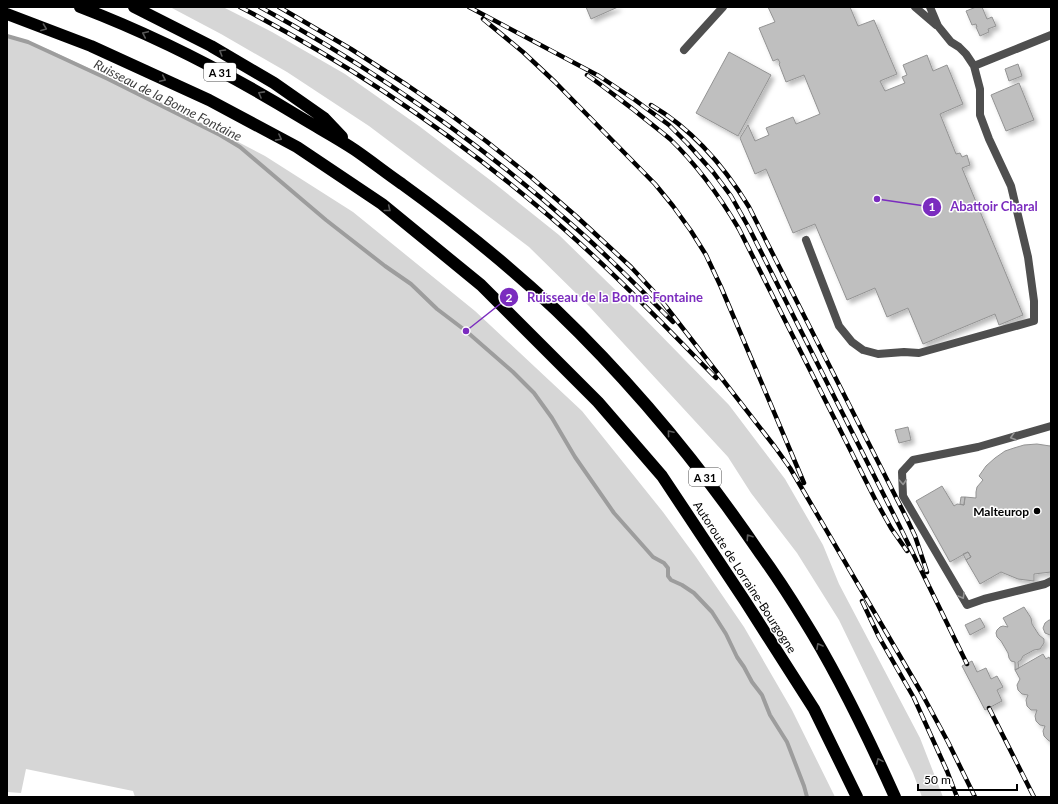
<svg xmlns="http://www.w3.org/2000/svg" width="1058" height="804" viewBox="0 0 1058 804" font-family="Lato,sans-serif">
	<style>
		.green { fill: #d6d6d6 }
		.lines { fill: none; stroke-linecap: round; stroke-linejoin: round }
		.stream { stroke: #9d9d9d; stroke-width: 4 }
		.building { fill: #bfbfbf; stroke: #939393; filter: url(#shadow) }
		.service { stroke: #4f4f4f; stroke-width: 8 }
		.motorway { stroke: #000; stroke-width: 12 }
		.rail-casing { stroke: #000; stroke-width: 4.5 }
		.rail { stroke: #fff; stroke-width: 3; stroke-dasharray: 9; stroke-linecap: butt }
		.oneway { stroke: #595959 }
		.oneway2 { stroke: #959595 }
		.poi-dot { fill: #000; stroke: #fff; stroke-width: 1.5 }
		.labels { text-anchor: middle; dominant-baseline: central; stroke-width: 3; stroke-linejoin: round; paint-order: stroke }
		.shield { fill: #fff; stroke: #4c4c4c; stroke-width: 1 }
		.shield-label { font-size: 11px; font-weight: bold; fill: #000 }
		.poi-label { font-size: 12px; font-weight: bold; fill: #000; stroke: #fff; text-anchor: end }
		.street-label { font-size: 12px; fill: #000; stroke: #fff }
		.water-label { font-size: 13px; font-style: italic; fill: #3e3e3e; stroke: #fff }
		.leader { fill: none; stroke: #7b2cbf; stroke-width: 1.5 }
		.callout-dot { fill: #7b2cbf; stroke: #fff; stroke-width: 1.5 }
		.mark-label { font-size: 12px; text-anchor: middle; font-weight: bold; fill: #fff }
		.callout-label { font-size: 13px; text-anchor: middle; font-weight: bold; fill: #7b2cbf; stroke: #fff; stroke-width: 3; stroke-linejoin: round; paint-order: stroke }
	</style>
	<defs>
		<filter id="shadow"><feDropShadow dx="3.5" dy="3.5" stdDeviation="2" flood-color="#0004"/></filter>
	</defs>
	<rect width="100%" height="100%" fill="#fff"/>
	<path class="green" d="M170 7H223L272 32 345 74 419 126 494 183 559 235 637 311 729 405 785 479 823 545 839 584 920 738 943 797H922L913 773 839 620 797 553 751 493 728 457 589 306 529 247 454 190 369 126 287 72 221 34Z
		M7 35 50 50 167 105 265 156 353 212 475 311 582 411 663 512 696 557 744 627 792 710 835 797H135L133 791 26 769 21 793 7 792Z"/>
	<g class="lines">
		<path class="stream" d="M7 36 28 42 108 79 220 135 240 147 326 220 385 266 411 284 437 309 466 331 513 372 534 393 552 418 575 457 614 513 653 557 664 563 668 568V576L671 580 682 585 694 593 712 612 726 634 737 657 744 667 752 682 762 695 770 715 787 742 804 786 807 797"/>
	</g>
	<path class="building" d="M586 7H618L591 19Z
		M768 7H850L858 26 874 20 897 74 880 81 885 91 905 83 902 77 907 75 903 65 927 55 933 71 947 65 963 104 940 114 956 154 960 153 962 157 967 155 970 165 962 168 1023 315 999 325 995 314 923 344 908 308 887 317 875 288 847 300 815 224 793 233 766 169 755 174 740 138 748 125 755 141 769 135 766 128 793 117 796 124 820 114 804 75 786 82 779 64 780 63 778 59 773 61 759 28 775 22Z
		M976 7H982L987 19 992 17 996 26 988 29 989 32 980 36 976 27H977L976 24 972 25 966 11Z
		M729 52 771 75 738 136 696 113Z
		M1018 64 1022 76 1009 81 1005 69Z
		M1019 83 1034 120 1006 131 991 95Z
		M908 427 911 440 899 443 895 430Z
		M1037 444 1050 446 1051 444V572L1034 574V581L1018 579 1001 572 980 584 966 560 971 557 968 552 950 562 916 501 942 486 954 506 957 504 964 505 965 497 976 498V492L977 487 983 480 979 476 986 466 995 458 1005 451 1014 448 1024 445Z
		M961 497H965L964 505 960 504Z
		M968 552 971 557 966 560 963 554Z
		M1024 607 1031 618 1032 624 1039 635 1044 639V643L1040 649 1034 650 1023 656 1021 660 1018 662 1019 668 1015 670V662L1011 661 1009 658 1008 653 1001 641 997 637 996 633 997 630 1000 627 1003 626 1008 627 1003 618Z
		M980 618 985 627 970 635 965 625Z
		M1049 620H1051V635H1050L1045 633 1043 628 1045 623Z
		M1043 654 1046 659 1049 657 1051 661V742L1048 740 1044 736 1043 731 1045 726 1040 725 1036 721 1035 716 1037 710H1031L1027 706 1026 700 1028 695 1022 694 1018 690 1017 685 1020 679 1015 670Z
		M972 661 977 672 986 668 991 679 997 676 1003 687 997 690 1002 701 985 710 962 666Z"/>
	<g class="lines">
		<path class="service" d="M915 7 936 25
			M684 50 723 7
			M974 66 1051 35
			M806 240 839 326 852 342 863 350 878 354 904 352 919 353 1034 321V301L1028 257 1011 186 989 139 980 115V89L974 66 966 54 959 47 951 42 938 26 930 7
			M1051 426 978 447 913 460 902 472 903 496 967 605 984 599 1045 584 1051 581"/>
		<path class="motorway" d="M80 7C156 36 230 74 300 117 318 128 337 138 355 150 371 161 386 173 402 184 456 223 508 265 556 310 632 383 700 465 759 552 775 574 790 597 804 620 839 676 868 737 895 797
			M134 7 211 46 274 83 324 118 342 137
			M7 14 91 46 209 100 297 147 382 204 481 285 598 402 662 476 745 601 814 709 857 797"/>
		<g class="rail-casing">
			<path id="rail" d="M240 7C346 62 444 128 536 205 600 258 658 319 716 378
				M260 7C374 69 481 143 578 230 611 259 642 291 673 322
				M279 7 351 49 407 85 448 113 486 141 531 177 576 216 631 267 657 295 775 447 790 468 921 692 948 742 975 797
				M469 7 599 76 635 100 669 125 687 143 713 172 731 196 749 228 899 525 967 664
				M483 19 523 52 555 82 655 184 673 206 691 231 706 255 721 287 804 483
				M587 75C603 86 618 98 634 110 646 120 658 129 670 139 697 165 720 197 739 229L876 501 891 528 907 551
				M651 105C692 129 724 166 749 207L907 519 915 536 927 572
				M862 601 879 637 914 698 947 771 957 797
				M989 708 1034 797"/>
		</g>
		<use href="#rail" class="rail"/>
	</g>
	<defs><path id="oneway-chevron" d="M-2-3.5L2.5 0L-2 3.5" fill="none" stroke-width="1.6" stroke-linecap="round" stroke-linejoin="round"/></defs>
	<g class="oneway">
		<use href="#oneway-chevron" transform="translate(44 28) rotate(21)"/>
		<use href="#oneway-chevron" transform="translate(145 34) rotate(-155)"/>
		<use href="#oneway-chevron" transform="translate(222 52) rotate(-149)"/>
		<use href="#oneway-chevron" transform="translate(163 79) rotate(25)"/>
		<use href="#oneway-chevron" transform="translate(261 94) rotate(-151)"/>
		<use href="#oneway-chevron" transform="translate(279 138) rotate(28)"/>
		<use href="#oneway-chevron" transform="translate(388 209) rotate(39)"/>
		<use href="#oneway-chevron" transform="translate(670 433) rotate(-130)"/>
		<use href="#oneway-chevron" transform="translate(749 537) rotate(-124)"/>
		<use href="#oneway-chevron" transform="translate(819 646) rotate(-119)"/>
		<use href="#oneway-chevron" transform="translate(879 761) rotate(-114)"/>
	</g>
	<g class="oneway2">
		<use href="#oneway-chevron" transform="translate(1013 437) rotate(164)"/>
		<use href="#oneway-chevron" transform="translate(903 482) rotate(87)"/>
		<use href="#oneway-chevron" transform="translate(962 596) rotate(60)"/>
	</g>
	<circle class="poi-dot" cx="1037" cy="511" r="4"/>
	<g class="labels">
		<g class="shield">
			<rect x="204" y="63" width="32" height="18" rx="3"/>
			<rect x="689" y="468" width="32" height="18" rx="3"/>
		</g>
		<g class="shield-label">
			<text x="220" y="72">A 31</text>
			<text x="705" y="477">A 31</text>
		</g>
		<g class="poi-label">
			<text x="1029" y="511">Malteurop</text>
		</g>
		<g class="street-label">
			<text transform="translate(745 577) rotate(57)">Autoroute de Lorraine-Bourgogne</text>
		</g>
		<g class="water-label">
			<text transform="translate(168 100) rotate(27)">Ruisseau de la Bonne Fontaine</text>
		</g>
	</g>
	<path class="leader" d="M877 199L932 207M466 331L509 297"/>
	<g class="callout-dot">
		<circle cx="877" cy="199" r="4"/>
		<circle cx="466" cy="331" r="4"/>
		<circle cx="932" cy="207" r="10"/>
		<circle cx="509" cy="297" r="10"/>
	</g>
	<g class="mark-label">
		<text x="932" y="211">1</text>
		<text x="509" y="302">2</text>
	</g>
	<g class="callout-label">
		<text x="994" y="211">Abattoir Charal</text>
		<text x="615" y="302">Ruisseau de la Bonne Fontaine</text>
	</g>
	<rect width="1058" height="804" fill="none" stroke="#000000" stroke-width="16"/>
	<path d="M918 784v6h99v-6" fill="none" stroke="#000000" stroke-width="2"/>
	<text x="924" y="784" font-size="12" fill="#000000" stroke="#ffffff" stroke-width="3" paint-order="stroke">50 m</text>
</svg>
